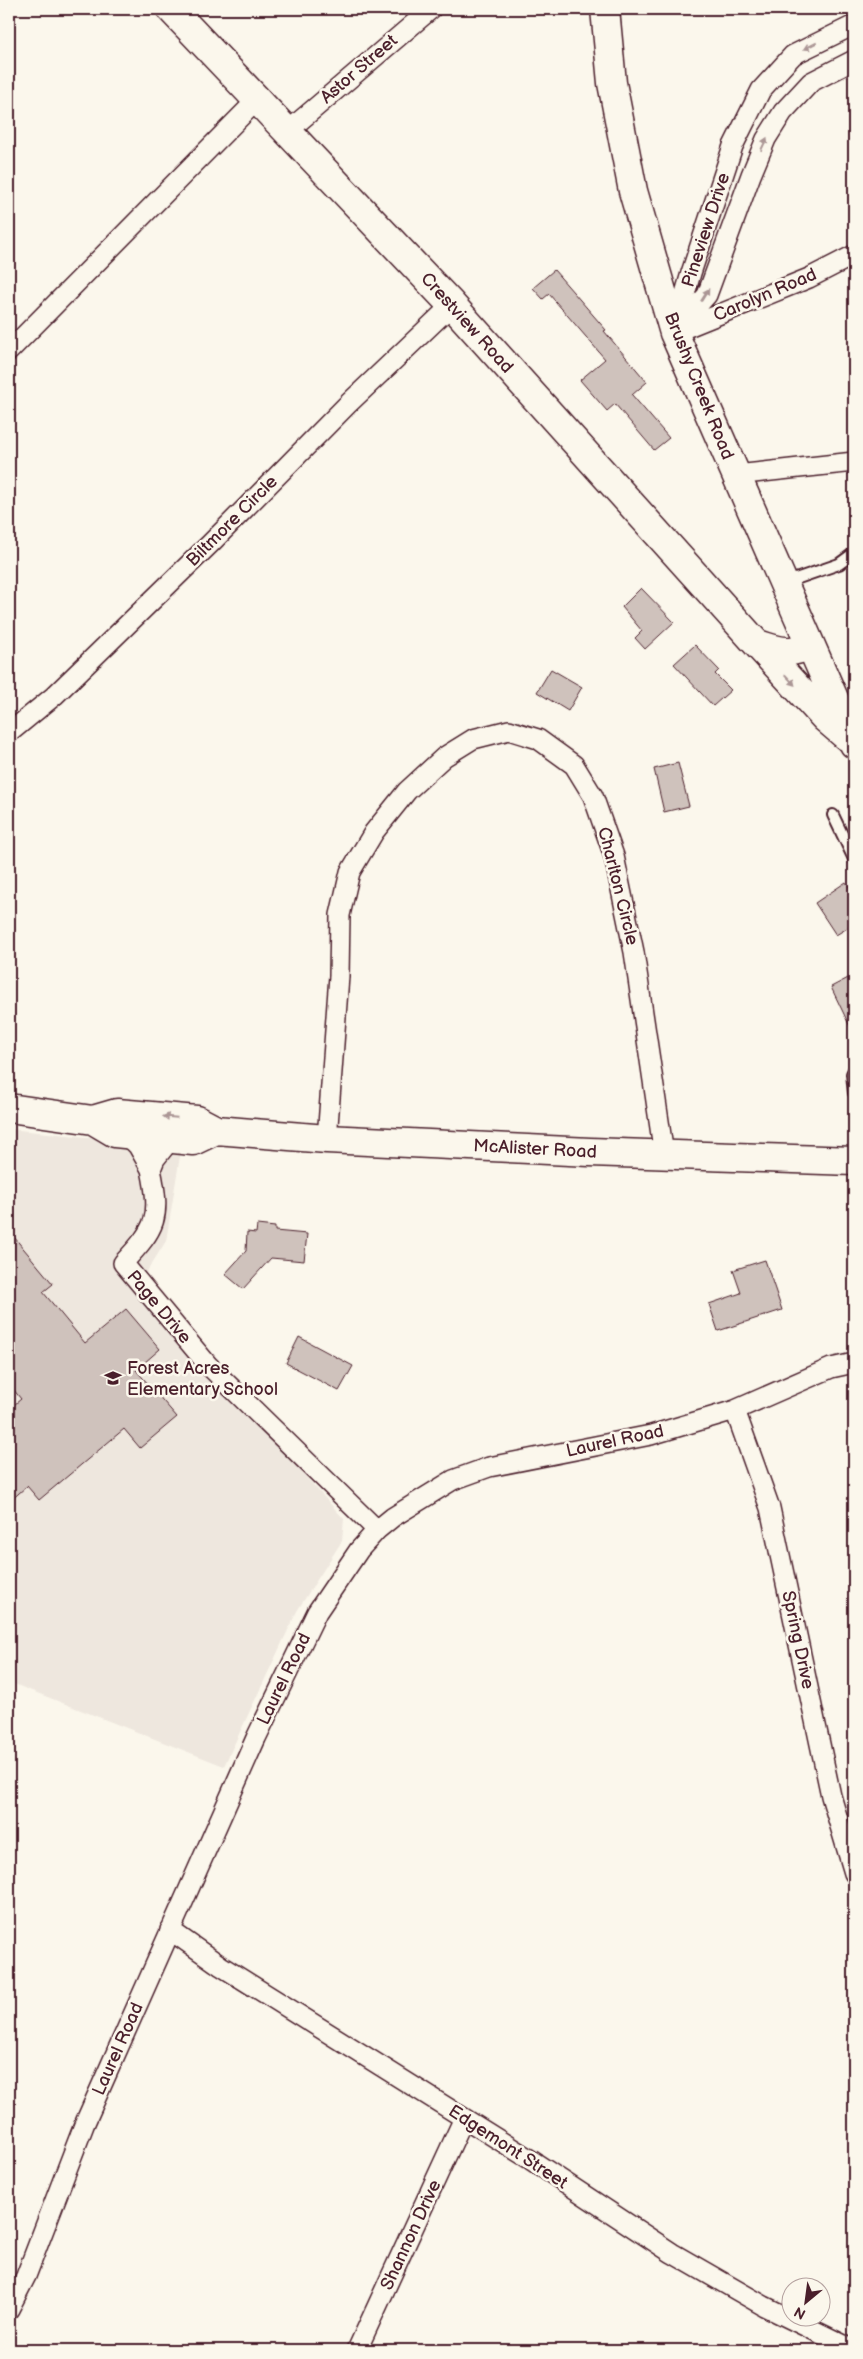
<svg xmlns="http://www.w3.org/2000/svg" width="863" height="2359" viewBox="0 0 863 2359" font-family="'Balsamiq Sans',sans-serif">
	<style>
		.built { fill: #eee7de }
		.building { fill: #cfc2bc; stroke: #4a1f2b }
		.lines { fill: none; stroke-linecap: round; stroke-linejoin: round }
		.lane-casing { stroke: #4a1f2b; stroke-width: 14 }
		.street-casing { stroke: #4a1f2b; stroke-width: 22 }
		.secondary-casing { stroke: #4a1f2b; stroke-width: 31 }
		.lane { stroke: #fbf7ec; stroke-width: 10 }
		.street { stroke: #fbf7ec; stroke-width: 19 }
		.secondary { stroke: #fbf7ec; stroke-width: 28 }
		.oneway { fill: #ab9695 }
		.labels { text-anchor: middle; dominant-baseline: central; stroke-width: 5; stroke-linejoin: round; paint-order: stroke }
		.street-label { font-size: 18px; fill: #4a1f2b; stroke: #fbf7ec }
		.poi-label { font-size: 18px; fill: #4a1f2b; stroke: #fbf7ec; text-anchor: start }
	</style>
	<rect width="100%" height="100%" fill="#fbf7ec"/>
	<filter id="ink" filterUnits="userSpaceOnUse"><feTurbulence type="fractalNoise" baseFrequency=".02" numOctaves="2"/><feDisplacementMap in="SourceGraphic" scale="10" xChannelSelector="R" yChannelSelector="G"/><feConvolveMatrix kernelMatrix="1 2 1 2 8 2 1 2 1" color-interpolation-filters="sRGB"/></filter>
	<g filter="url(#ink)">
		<path class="built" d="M9 1129 144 1143 181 1150 166 1241 136 1289 344 1519 342 1541 297 1611 224 1766 9 1682Z"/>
		<path class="building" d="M554 270 606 330 604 331 647 382 632 395 669 438 654 450 615 404 607 411 580 380 605 359 549 294 543 299 533 288Z
			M641 588 674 622 645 649 635 638 642 631 622 607Z
			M695 645 719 670 715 674 731 690 713 706 674 664Z
			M551 669 582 687 568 711 537 692Z
			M678 763 689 806 664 812 654 769Z
			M846 882 854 895V924L836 935 815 903Z
			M854 975V1035L831 987Z
			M257 1225 275 1227V1231L307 1234 304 1261 271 1258 243 1289 225 1274 246 1251 247 1232 256 1233Z
			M9 1231 53 1284 43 1292 85 1343 126 1309 160 1349 136 1370 177 1417 140 1448 124 1429 39 1500 27 1486 9 1502V1409L21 1399 9 1384Z
			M765 1260 782 1310 718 1331 709 1304 741 1293 733 1270Z
			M299 1337 353 1366 339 1391 286 1363Z"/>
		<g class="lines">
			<g class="lane-casing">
				<path id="lane" d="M784 583 839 564 854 553
					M833 815 854 859
					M854 1070 852 1074 854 1093"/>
			</g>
			<g class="street-casing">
				<path id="street" d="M288 131 431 9
					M678 328 707 295 751 175 766 139 783 112 811 82 854 60
					M678 331 809 278 854 255
					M674 332 691 273 733 146 761 90 793 55 854 25
					M9 351 257 100
					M736 475 854 462
					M9 733 54 696 210 544 348 404 452 305
					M127 1135 138 1146 151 1169 155 1159 171 1139
					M327 1139 339 976 340 915 350 872 374 832 407 791 444 757 473 739 509 730 538 739 574 765 593 796 614 856 634 952 664 1155
					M151 1169C161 1218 157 1227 123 1263L208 1365 377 1530
					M735 1410 770 1508 831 1796 854 1873
					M170 1930 221 1966 531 2160 672 2253 764 2306 854 2350
					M9 2309 26 2276 84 2125 256 1738 317 1612 359 1550 377 1530 393 1517 453 1480 489 1467 651 1435 735 1410 831 1368 854 1363
					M357 2350 464 2118"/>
			</g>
			<g class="secondary-casing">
				<path id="secondary" d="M171 9 452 305 757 644C778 650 788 656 810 645
					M605 9 612 83 633 191 674 333 854 744
					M757 644 825 718 846 736
					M9 1108 93 1120
					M216 1130 193 1141 115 1133 93 1120 117 1113 197 1120 216 1130 327 1139 590 1152 854 1161"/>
			</g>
			<use href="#lane" class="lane"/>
			<use href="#street" class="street"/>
			<use href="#secondary" class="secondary"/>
		</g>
		<defs><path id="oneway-solid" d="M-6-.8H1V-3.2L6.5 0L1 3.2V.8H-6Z" transform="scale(1.25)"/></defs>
		<g class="oneway">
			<use href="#oneway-solid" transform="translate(810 46) rotate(154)"/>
			<use href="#oneway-solid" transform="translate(764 144) rotate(-65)"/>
			<use href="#oneway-solid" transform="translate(705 295) rotate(-58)"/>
			<use href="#oneway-solid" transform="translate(790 680) rotate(47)"/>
			<use href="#oneway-solid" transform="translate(170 1117) rotate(-175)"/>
		</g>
	</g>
	<defs>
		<g id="school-bare" transform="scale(1.35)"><path d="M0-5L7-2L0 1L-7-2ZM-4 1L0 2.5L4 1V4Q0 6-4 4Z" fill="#4a1f2b" stroke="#fbf7ec" stroke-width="2.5" paint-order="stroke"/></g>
	</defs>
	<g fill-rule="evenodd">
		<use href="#school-bare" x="113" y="1378"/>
	</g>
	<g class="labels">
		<g class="street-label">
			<text transform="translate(359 69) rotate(-41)">Astor Street</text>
			<text transform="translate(706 230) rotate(-72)">Pineview Drive</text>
			<text transform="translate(765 295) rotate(-23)">Carolyn Road</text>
			<text transform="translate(467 323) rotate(48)">Crestview Road</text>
			<text transform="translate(699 386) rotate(68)">Brushy Creek Road</text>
			<text transform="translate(232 521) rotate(-45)">Biltmore Circle</text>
			<text transform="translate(618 886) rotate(76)">Charlton Circle</text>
			<text transform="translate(535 1149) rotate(3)">McAlister Road</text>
			<text transform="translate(159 1307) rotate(50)">Page Drive</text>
			<text transform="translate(615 1441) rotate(-12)">Laurel Road</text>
			<text transform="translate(798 1640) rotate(78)">Spring Drive</text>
			<text transform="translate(284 1679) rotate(-64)">Laurel Road</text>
			<text transform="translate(118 2049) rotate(-66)">Laurel Road</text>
			<text transform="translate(508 2147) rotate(33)">Edgemont Street</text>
			<text transform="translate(411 2235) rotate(-65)">Shannon Drive</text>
		</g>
		<g class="poi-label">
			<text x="127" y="1368">Forest Acres<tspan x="127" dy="21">Elementary School</tspan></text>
		</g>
	</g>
	<rect width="863" height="2359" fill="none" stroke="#fbf7ec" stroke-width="30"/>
	<rect x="15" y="15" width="833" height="2329" fill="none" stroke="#4a1f2b" stroke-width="2" filter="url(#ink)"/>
	<g transform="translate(806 2302) rotate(209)"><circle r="24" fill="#fbf7ec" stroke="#b4a19f"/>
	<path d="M0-4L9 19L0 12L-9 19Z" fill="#4a1f2b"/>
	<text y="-8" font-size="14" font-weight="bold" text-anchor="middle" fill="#4a1f2b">N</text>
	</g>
</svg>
